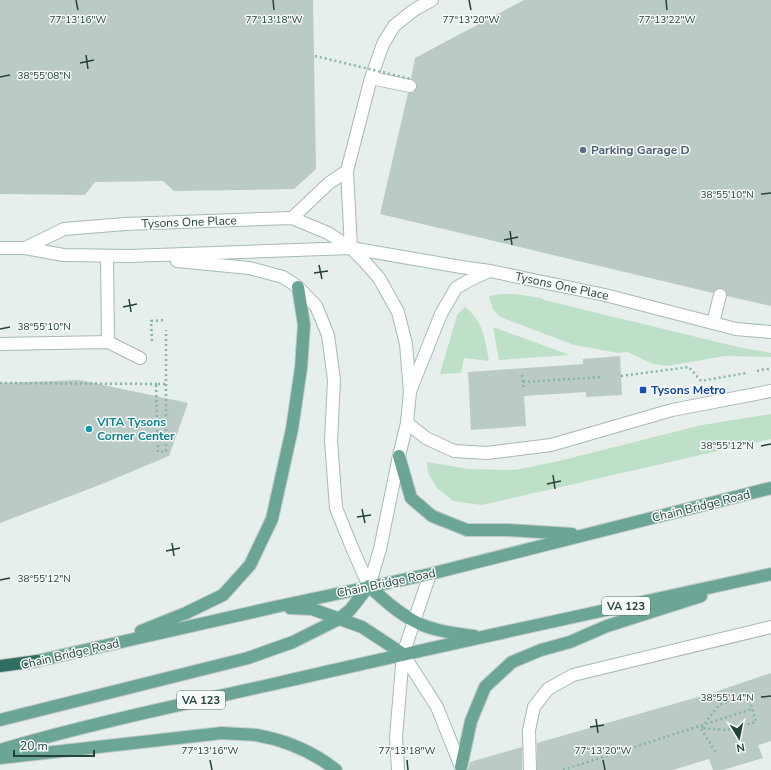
<svg xmlns="http://www.w3.org/2000/svg" width="771" height="770" viewBox="0 0 771 770" font-family="'Nunito Sans',sans-serif">
	<style>
		.green { fill: #bfe0c8 }
		.building { fill: #bbcac4 }
		.lines { fill: none; stroke-linecap: round; stroke-linejoin: round }
		.lane-casing { stroke: #a8b8b2; stroke-width: 14 }
		.secondary-casing { stroke: #a4bbb3; stroke-width: 14 }
		.primary-casing { stroke: #c2cac8; stroke-width: 14 }
		.highway-casing { stroke: #c2cac8; stroke-width: 14 }
		.path { stroke: #86b3a5; stroke-width: 2.5; stroke-dasharray: 2 3; stroke-linecap: butt }
		.lane { stroke: #fff; stroke-width: 12 }
		.secondary { stroke: #fff; stroke-width: 12 }
		.primary { stroke: #6aa596; stroke-width: 12 }
		.highway { stroke: #2f6f62; stroke-width: 12 }
		.path-bridge { stroke: #86b3a5; stroke-width: 2.5; stroke-dasharray: 2 3; stroke-linecap: butt }
		.ticks { fill: none; stroke: #24423a; stroke-width: 1.5 }
		.service-dot { fill: #5c6f8a; stroke: #f7fbf9; stroke-width: 1.5 }
		.transit-dot { fill: #1a4fb4; stroke: #f7fbf9; stroke-width: 1.5 }
		.culture-dot { fill: #0f9aa8; stroke: #f7fbf9; stroke-width: 1.5 }
		.labels { text-anchor: middle; dominant-baseline: central; stroke-width: 3; stroke-linejoin: round; paint-order: stroke }
		.shield { fill: #f7fbf9; stroke: #637a73; stroke-width: 1 }
		.shield-label { font-size: 11px; font-weight: bold; fill: #24423a }
		.service-label { font-size: 12px; font-weight: bold; fill: #4e5e75; stroke: #f7fbf9; text-anchor: start }
		.street-label { font-size: 12px; fill: #24423a; stroke: #f7fbf9 }
		.transit-label { font-size: 12px; font-weight: bold; fill: #164399; stroke: #f7fbf9; text-anchor: start }
		.culture-label { font-size: 12px; font-weight: bold; fill: #0d838f; stroke: #f7fbf9; text-anchor: start }
		.ticks-label { font-size: 10px; text-anchor: middle; fill: #24423a; stroke: #f7fbf9; stroke-width: 3; stroke-linejoin: round; paint-order: stroke }
	</style>
	<rect width="100%" height="100%" fill="#e6efeb"/>
	<path class="green" d="M501 294H515L542 298 544 300 738 347 771 353V357L725 356 667 366 653 364 627 352 618 353 574 345 500 317 493 309 489 296Z
		M465 307C484 322 485 339 489 361L464 358 461 373 440 374 457 315Z
		M493 327 570 355 499 360Z
		M771 414V439L482 505 453 501 437 488 428 473 427 462 468 469 515 470 559 461 702 425Z"/>
	<path class="building" d="M0 0H313L316 169 294 189 174 191 163 181 95 182 85 195 0 194Z
		M524 0H771V306L727 296 725 290 721 288 715 290 713 293 380 214 408 93H413L417 88 415 81 411 79 415 58Z
		M620 356 622 395 586 397V392L524 396 526 426 471 430 468 372 583 364V359Z
		M80 380 188 403 169 456 102 484 0 523V383Z
		M771 673V741L758 745 763 758 723 770H713L709 759 673 770H537V743L712 693Z
		M522 747V770H468L470 762Z"/>
	<g class="lines">
		<g class="lane-casing">
			<path id="lane" d="M371 78 410 86
				M292 218 329 183 347 171
				M351 248 347 171 371 78 383 44 394 26 414 10 432 0
				M713 323 720 295
				M108 342 140 358
				M0 344 108 342 107 256
				M407 423 426 438 454 451 487 453 551 445 672 410 771 391
				M530 770 529 730 534 707 548 689 573 675 771 627"/>
		</g>
		<g class="secondary-casing">
			<path id="secondary" d="M0 248H25L63 255 129 256 351 248 461 267 490 271 605 295 736 329 771 332
				M25 248 64 229 125 224 292 218 328 233 351 248 364 261 379 278 398 312 406 344 410 392 407 423 399 456 380 549 369 586
				M177 261 249 268 283 277 298 287 316 306 328 335 334 380 331 441 336 508 353 550 369 586
				M411 389 441 314 456 288 468 281 489 271
				M403 654 437 707 461 767
				M398 770 396 737 403 654 430 574"/>
		</g>
		<g class="primary-casing">
			<path id="primary" d="M399 456 411 498 432 516 467 530H507L572 534
				M369 586C383 599 397 612 414 621 432 631 454 633 474 636
				M290 608 312 609 362 627 403 654
				M141 631 186 613 223 595 250 565 272 519 292 429 301 368 304 325 298 287
				M28 663 275 607 430 574 771 488
				M0 720 248 658 293 642 339 619 350 610 369 586
				M0 750C92 723 185 704 278 683 442 645 607 610 771 574
				M0 758 222 733C233 734 245 734 256 735 285 740 313 752 336 770
				M461 767 471 721 485 687 512 662 541 650 570 642 607 626 701 596"/>
		</g>
		<g class="highway-casing">
			<path id="highway" d="M0 666 37 661"/>
		</g>
		<path class="path" d="M152 341 151 321 166 320
			M757 371 765 369H771
			M522 375 524 390
			M621 376 689 367 701 381 746 373
			M523 382 601 377
			M0 383 157 384
			M165 384H156L158 452 166 451V330
			M748 695 756 722 727 730 701 728 719 705Z
			M701 729 717 754
			M563 770 752 709"/>
		<use href="#lane" class="lane"/>
		<use href="#secondary" class="secondary"/>
		<use href="#primary" class="primary"/>
		<use href="#highway" class="highway"/>
		<path class="path-bridge" d="M315 56 411 79"/>
	</g>
	<path class="ticks" d="M76 0 78 10M273 0 274 10M469 0 471 10M666 0 667 10M86 55 88 69M80 63 94 60M0 77 10 75M761 194 771 193M510 231 512 245M504 240 518 237M319 265 322 279M314 273 328 271M129 299 131 312M123 307 137 304M0 329 10 327M761 446 771 444M553 475 555 489M547 484 561 481M362 509 365 523M357 517 371 515M172 543 174 556M166 551 180 548M0 580 10 578M761 697 771 696M596 719 598 733M590 727 604 725M210 760 212 770M407 760 408 770M603 760 605 770"/>
	<circle class="service-dot" cx="583" cy="150" r="4"/>
	<rect class="transit-dot" x="639" y="386" width="8" height="8" rx="2"/>
	<circle class="culture-dot" cx="89" cy="429" r="4"/>
	<g class="labels">
		<g class="shield">
			<rect x="602" y="597" width="48" height="18" rx="3"/>
			<rect x="177" y="691" width="48" height="18" rx="3"/>
		</g>
		<g class="shield-label">
			<text x="626" y="606">VA 123</text>
			<text x="201" y="700">VA 123</text>
		</g>
		<g class="service-label">
			<text x="591" y="150">Parking Garage D</text>
		</g>
		<g class="street-label">
			<text transform="translate(189 222) rotate(-2)">Tysons One Place</text>
			<text transform="translate(562 286) rotate(12)">Tysons One Place</text>
			<text transform="translate(701 506) rotate(-14)">Chain Bridge Road</text>
			<text transform="translate(386 583) rotate(-12)">Chain Bridge Road</text>
			<text transform="translate(70 654) rotate(-13)">Chain Bridge Road</text>
		</g>
		<g class="transit-label">
			<text x="651" y="390">Tysons Metro</text>
		</g>
		<g class="culture-label">
			<text x="97" y="422">VITA Tysons<tspan x="97" dy="14">Corner Center</tspan></text>
		</g>
	</g>
	<g class="ticks-label">
		<text x="667" y="23">77°13'22"W</text>
		<text x="78" y="23">77°13'16"W</text>
		<text x="274" y="23">77°13'18"W</text>
		<text x="471" y="23">77°13'20"W</text>
		<text x="44" y="79">38°55'08"N</text>
		<text x="727" y="198">38°55'10"N</text>
		<text x="44" y="330">38°55'10"N</text>
		<text x="727" y="449">38°55'12"N</text>
		<text x="44" y="582">38°55'12"N</text>
		<text x="727" y="701">38°55'14"N</text>
		<text x="210" y="754">77°13'16"W</text>
		<text x="407" y="754">77°13'18"W</text>
		<text x="603" y="754">77°13'20"W</text>
	</g>
	<g transform="translate(739 738) rotate(170)" stroke="#f7fbf9" stroke-width="3" paint-order="stroke">
	<path d="M0-3L7 15L0 10L-7 15Z" fill="#24423a"/>
	<text y="-6" font-size="11" font-weight="bold" text-anchor="middle" fill="#24423a">N</text>
	</g>
	<path d="M14 750v6h80v-6" fill="none" stroke="#24423a" stroke-width="2"/>
	<text x="20" y="750" font-size="12" fill="#24423a" stroke="#f7fbf9" stroke-width="3" paint-order="stroke">20 m</text>
</svg>
